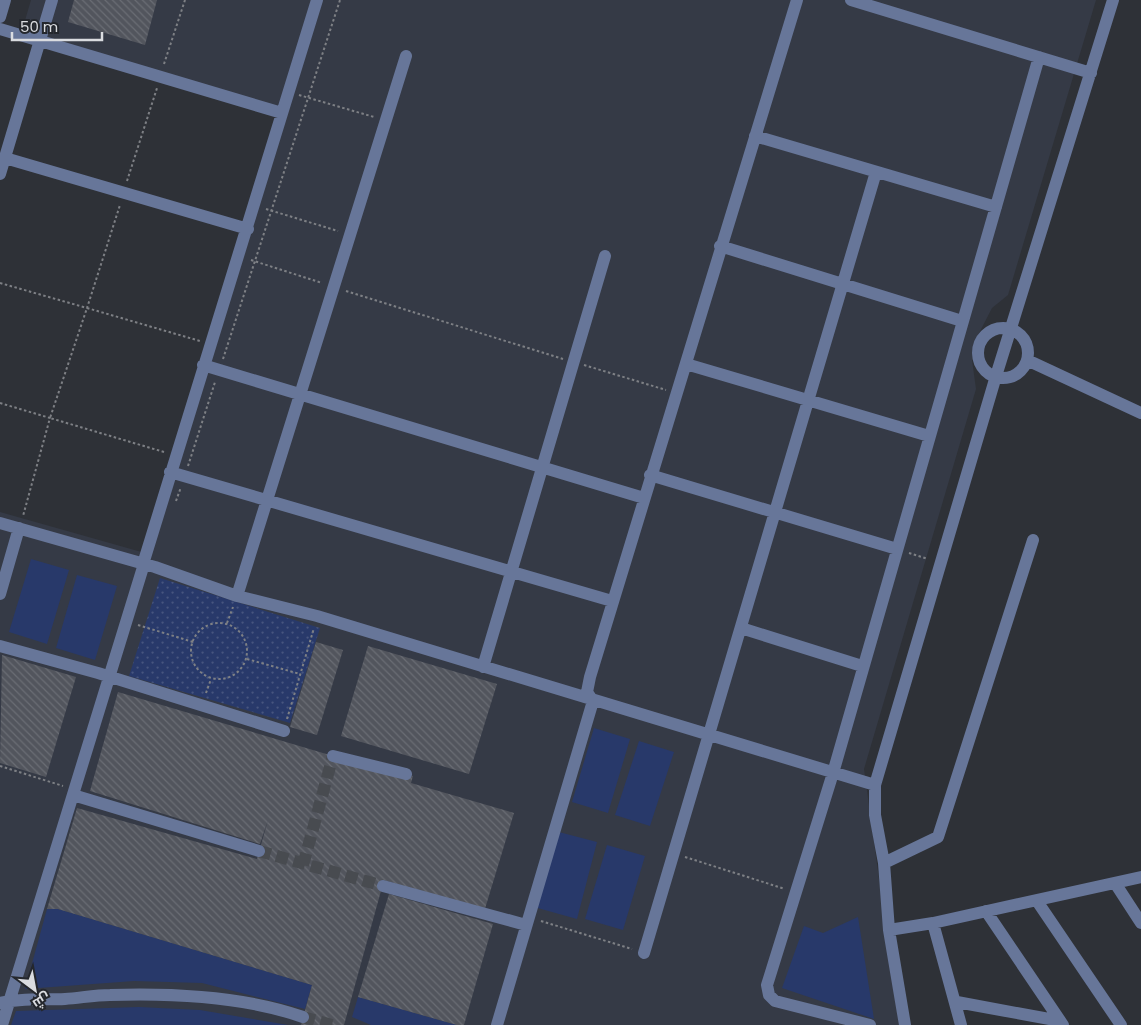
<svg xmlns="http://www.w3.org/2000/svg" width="1141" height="1025" viewBox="0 0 1141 1025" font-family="Poppins,Cairo,sans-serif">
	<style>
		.built { fill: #353a46 }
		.green { fill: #28396a }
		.park { fill: url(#park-dots) }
		.building { fill: url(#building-back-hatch) }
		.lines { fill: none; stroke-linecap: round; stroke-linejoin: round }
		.minor-tunnel { stroke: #484b50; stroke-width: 12; stroke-dasharray: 12 6; stroke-linecap: butt }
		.path { stroke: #7e8085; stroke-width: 2; stroke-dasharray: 2.5 2.5; stroke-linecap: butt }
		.minor { stroke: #677699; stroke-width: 12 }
	</style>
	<defs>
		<pattern id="park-dots" width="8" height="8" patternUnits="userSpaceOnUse" patternTransform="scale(1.25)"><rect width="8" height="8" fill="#28396a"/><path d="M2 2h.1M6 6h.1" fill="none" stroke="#47557f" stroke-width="1.8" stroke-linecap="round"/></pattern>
		<pattern id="building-back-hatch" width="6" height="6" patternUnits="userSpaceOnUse" patternTransform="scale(1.25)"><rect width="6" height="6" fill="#52555d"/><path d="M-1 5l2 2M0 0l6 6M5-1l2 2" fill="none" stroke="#6a6d74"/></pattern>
	</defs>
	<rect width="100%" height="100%" fill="#2e3137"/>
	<path class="built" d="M31 0H1096L1008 295 992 308 974 343 972 360 976 389 864 769 899 1025H0V512L145 553 276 115 21 34Z"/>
	<path class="green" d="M31 559 69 570 47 644 9 632Z
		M77 575 117 586 95 660 56 648Z
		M594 728 630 739 608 813 572 802Z
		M639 741 674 752 650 826 615 815Z
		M555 831 597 842 577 919 534 907Z
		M607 845 645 856 623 930 585 919Z
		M47 909H58L312 985 305 1009 202 983 134 981 25 989Z
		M858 917 874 1019 782 988 804 926 823 933Z
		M358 997 457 1025H371L352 1017Z
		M139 1007 200 1010 288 1025H11L16 1011Z"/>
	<path class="park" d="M160 578 320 628 290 723 129 676Z"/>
	<path class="building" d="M74 0H157L145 45 68 22Z
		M316 642 343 650 317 735 290 727Z
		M368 646 497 684 469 774 341 736Z
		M2 655 76 677 46 777 0 763Z
		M118 692 333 756 413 776 411 783 514 813 484 912 384 880 344 1025H301L312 985 58 909H47L77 808 257 859 268 820 260 844 90 791Z
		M389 894 493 924 464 1025H457L358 997Z"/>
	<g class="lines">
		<path class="minor-tunnel" d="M259 851 383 886
			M303 865 333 756
			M303 1017 332 1025"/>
		<path class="path" d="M164 64 185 0
			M299 95 374 117
			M127 181 157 88
			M266 209 338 231
			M251 260 322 283
			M0 283 87 308 120 205
			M346 291 563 359
			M223 359 340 0
			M584 365 666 390
			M0 403 50 418 23 516
			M164 452 50 418 87 308 200 341
			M188 466 215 382
			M176 501 181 487
			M909 553 928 559
			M191 651a28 28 0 1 1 56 0a28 28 0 1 1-56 0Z
			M227 623 233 607
			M138 625 193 642
			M247 659 300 674
			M206 693 211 679
			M287 719 314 628
			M0 766 63 786
			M685 857 785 889
			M541 921 632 949"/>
		<path class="minor" d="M851 0 1091 73
			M0 17 5 0
			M0 29 282 113
			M755 136 996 207
			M5 158 248 229
			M0 174 52 0
			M720 246 962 321
			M978 353a25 25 0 1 1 50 0a25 25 0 1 1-50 0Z
			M1027 360 1141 413
			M686 364 929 436
			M203 365 644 498
			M170 472 612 601
			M650 475 897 549
			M0 523 155 567 237 596 317 616 875 785
			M143 564 317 0
			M0 594 19 528
			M237 596 406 56
			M741 628 862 666
			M0 646 98 673 284 731
			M483 667 605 256
			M333 756 406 774
			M73 795 259 851
			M884 863 938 837 1033 540
			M1115 883 1141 923
			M383 886 526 925
			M1037 901 1121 1025
			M986 911 1063 1025
			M933 923 961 1025
			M889 930 933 923 1141 877
			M644 953 876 172
			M957 1002 1060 1021
			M0 1003C21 998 43 1000 65 999 80 998 95 995 110 995 173 993 243 996 303 1017
			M2 1025 144 564
			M497 1025 593 701 587 692 590 677 797 0
			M870 1025 775 1001 769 995 767 985 833 773 1039 57
			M905 1025 889 930 884 863 875 815V785L996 376 1113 0"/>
	</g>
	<g transform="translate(35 990) rotate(148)" stroke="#24272d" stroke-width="4" paint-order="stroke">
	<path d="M0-4L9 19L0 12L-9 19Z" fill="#dadce0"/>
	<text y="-8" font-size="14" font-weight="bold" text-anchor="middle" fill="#dadce0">ش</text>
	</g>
	<path d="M12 32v8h90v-8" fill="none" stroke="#dadce0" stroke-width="2.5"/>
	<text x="20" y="32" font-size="15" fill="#dadce0" stroke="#24272d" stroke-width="4" paint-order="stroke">50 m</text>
</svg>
